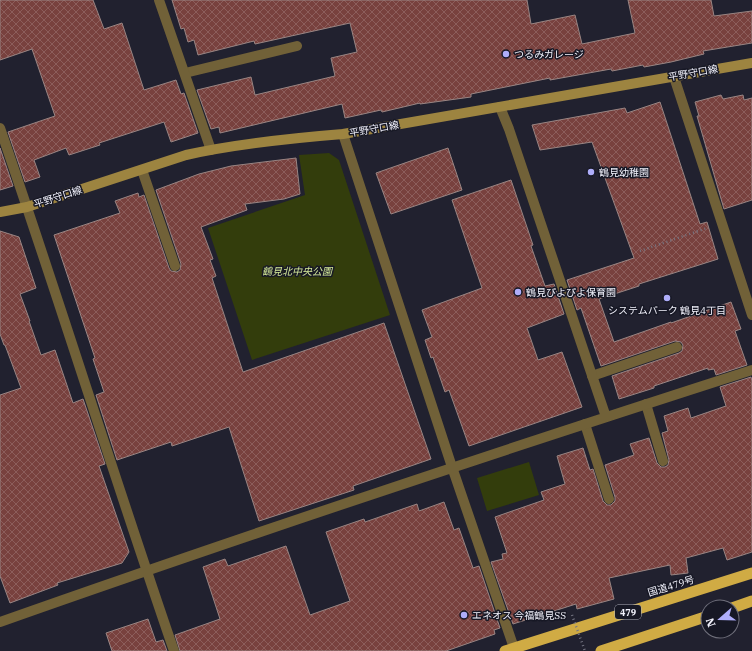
<svg xmlns="http://www.w3.org/2000/svg" width="752" height="651" viewBox="0 0 752 651" font-family="'IBM Plex Serif','Noto Sans JP',serif">
	<style>
		.park { fill: #333d0c }
		.building { fill: url(#building-cross-hatch); stroke: #998583 }
		.lines { fill: none; stroke-linecap: round; stroke-linejoin: round }
		.path { stroke: #777784; stroke-width: 2.5; stroke-dasharray: 1 3; stroke-linecap: butt }
		.service { stroke: #716138; stroke-width: 10 }
		.minor { stroke: #716138; stroke-width: 10 }
		.secondary { stroke: #9d8440; stroke-width: 10 }
		.trunk { stroke: #d0ab44; stroke-width: 11 }
		.path-bridge { stroke: #777784; stroke-width: 2.5; stroke-dasharray: 1 3; stroke-linecap: butt }
		.poi-dot { fill: #afaefa; stroke: #171825; stroke-width: 1.5 }
		.labels { text-anchor: middle; dominant-baseline: central; stroke-width: 3; stroke-linejoin: round; paint-order: stroke }
		.shield { fill: #171825; stroke: #b0b1bc; stroke-width: 1 }
		.shield-label { font-size: 9px; font-weight: bold; fill: #f2f2fc }
		.poi-label { font-size: 10px; fill: #f2f2fc; stroke: #171825; text-anchor: start }
		.street-label { font-size: 10px; fill: #f2f2fc; stroke: #171825 }
		.park-label { font-size: 10px; font-style: italic; fill: #d4e998; stroke: #171825 }
	</style>
	<defs>
		<pattern id="building-cross-hatch" width="8" height="8" patternUnits="userSpaceOnUse"><rect width="8" height="8" fill="#78413e"/><path d="M0 0l8 8M0 8l8-8" fill="none" stroke="#8c5d5b"/></pattern>
	</defs>
	<rect width="100%" height="100%" fill="#21212f"/>
	<path class="park" d="M329 153 339 160 390 315 252 360 208 228 305 195 299 155Z
		M529 462 539 495 487 511 477 478Z"/>
	<path class="building" d="M0 0H93L104 29 122 23 144 90 176 80 181 94 184 93 198 133 171 142 164 122 99 143 100 145 69 155 66 148 34 160 40 177 25 182 8 132 55 116 32 49 0 60Z
		M172 0H527L531 24 575 15 582 44 635 33 628 0H711L714 16 752 11V43L703 51 704 54 671 62 644 67 643 65 612 71 611 69 550 80V78L471 94V97L420 104V103L382 112 381 110 345 118 342 104 220 133 219 127 211 129 197 90 251 77 255 95 335 76 331 58 357 52 350 23 255 44 254 41 198 55 194 40 188 42 184 28 181 29Z
		M721 95 723 99 743 95 744 100 752 98V200L724 209 697 116H699L695 102Z
		M660 102 700 224 707 222 718 259 639 284V286L599 299 614 342 671 322V323L731 302 741 329 735 331 747 365 716 375 714 369 708 370V368L654 386V388L619 399 612 376 679 353 682 351 683 345 681 342 675 341 601 366 581 308 577 310 567 280 634 258 592 142 540 150 532 125 625 108 627 113Z
		M0 148 13 186 0 190Z
		M448 148 462 190 391 214 376 173Z
		M296 158 300 194 284 199 245 204 247 210 201 227 213 259 210 260 216 276 212 278 243 372 384 323 431 459 353 486 354 490 259 521 229 427 172 446 171 442 117 460 96 395 104 392 93 359 95 358 54 235 120 213 115 201 138 193 139 197 144 195 169 268 171 271 177 272 180 270 181 264 156 190 199 174 231 166Z
		M511 180 533 245 531 246 545 286 554 284 564 314 527 328 538 360 562 352 582 407 469 446 449 390 445 392 433 357 431 358 425 340 432 337 422 310 482 288 452 200Z
		M0 231 19 237 36 288 20 294 30 321H29L41 355 55 350 73 403 83 399 105 464 99 466 129 552 122 563 57 583 58 585 10 603 0 576V395L21 388 5 345H4L0 334Z
		M751 377 752 381V552L727 560 723 548 686 558 688 573 671 575 670 565 609 578 614 599 577 609 576 604 513 624 491 562 503 559 502 554 507 553 495 517 544 500 541 492 565 484 557 456 583 448 590 470 593 469 603 501 607 505H611L615 501V497L605 465 634 455 630 444 649 438 657 463 661 467H665L668 465 669 460 662 433 668 431 664 416 688 408 691 418 726 406 720 387Z
		M444 502 454 530 459 528 473 568 479 566 500 628 494 630 495 634 446 651H180L175 635 220 619 203 567 225 559 228 566 286 546 310 615 350 601 326 532 364 519 365 522 417 504 419 511Z
		M148 619 156 642 163 640 167 651H112L106 633Z"/>
	<g class="lines">
		<path class="path" d="M640 251 707 228"/>
		<path class="service" d="M185 73 297 46
			M142 170 175 266
			M592 376 677 347
			M646 404 663 461
			M585 424 609 499"/>
		<path class="minor" d="M159 0 211 150
			M674 77 752 315
			M500 107 509 129 606 417
			M0 128C60 302 114 477 174 651
			M343 134 452 467 514 648
			M0 622C249 534 500 451 752 370"/>
		<path class="secondary" d="M0 212 27 207 186 155C236 144 293 138 343 134L752 63"/>
		<path class="trunk" d="M732 608 752 601
			M505 651 752 573
			M601 651 708 616"/>
		<path class="path-bridge" d="M572 615 585 651"/>
	</g>
	<g class="poi-dot">
		<circle cx="506" cy="54" r="4"/>
		<circle cx="591" cy="172" r="4"/>
		<circle cx="518" cy="292" r="4"/>
		<circle cx="667" cy="298" r="4"/>
		<circle cx="464" cy="615" r="4"/>
	</g>
	<g class="labels">
		<rect class="shield" x="615" y="605" width="26" height="14" rx="3"/>
		<g class="shield-label">
			<text x="628" y="612">479</text>
		</g>
		<g class="poi-label">
			<text x="514" y="54">つるみガレージ</text>
			<text x="599" y="172">鶴見幼稚園</text>
			<text x="526" y="292">鶴見ぴよぴよ保育園</text>
			<text x="667" y="310" text-anchor="middle">システムパーク 鶴見4丁目</text>
			<text x="472" y="615">エネオス 今福鶴見SS</text>
		</g>
		<g class="street-label">
			<text transform="translate(693 73) rotate(-10)">平野守口線</text>
			<text transform="translate(374 129) rotate(-10)">平野守口線</text>
			<text transform="translate(58 197) rotate(-18)">平野守口線</text>
			<text transform="translate(671 586) rotate(-17)">国道479号</text>
		</g>
		<g class="park-label">
			<text x="297" y="271">鶴見北中央公園</text>
		</g>
	</g>
	<g transform="translate(720 619) rotate(250)"><circle r="19" fill="#171825" stroke="#6f6f7b"/>
	<path d="M0-3L7 15L0 10L-7 15Z" fill="#afaefa"/>
	<text y="-6" font-size="11" font-weight="bold" text-anchor="middle" fill="#f2f2fc">N</text>
	</g>
</svg>
